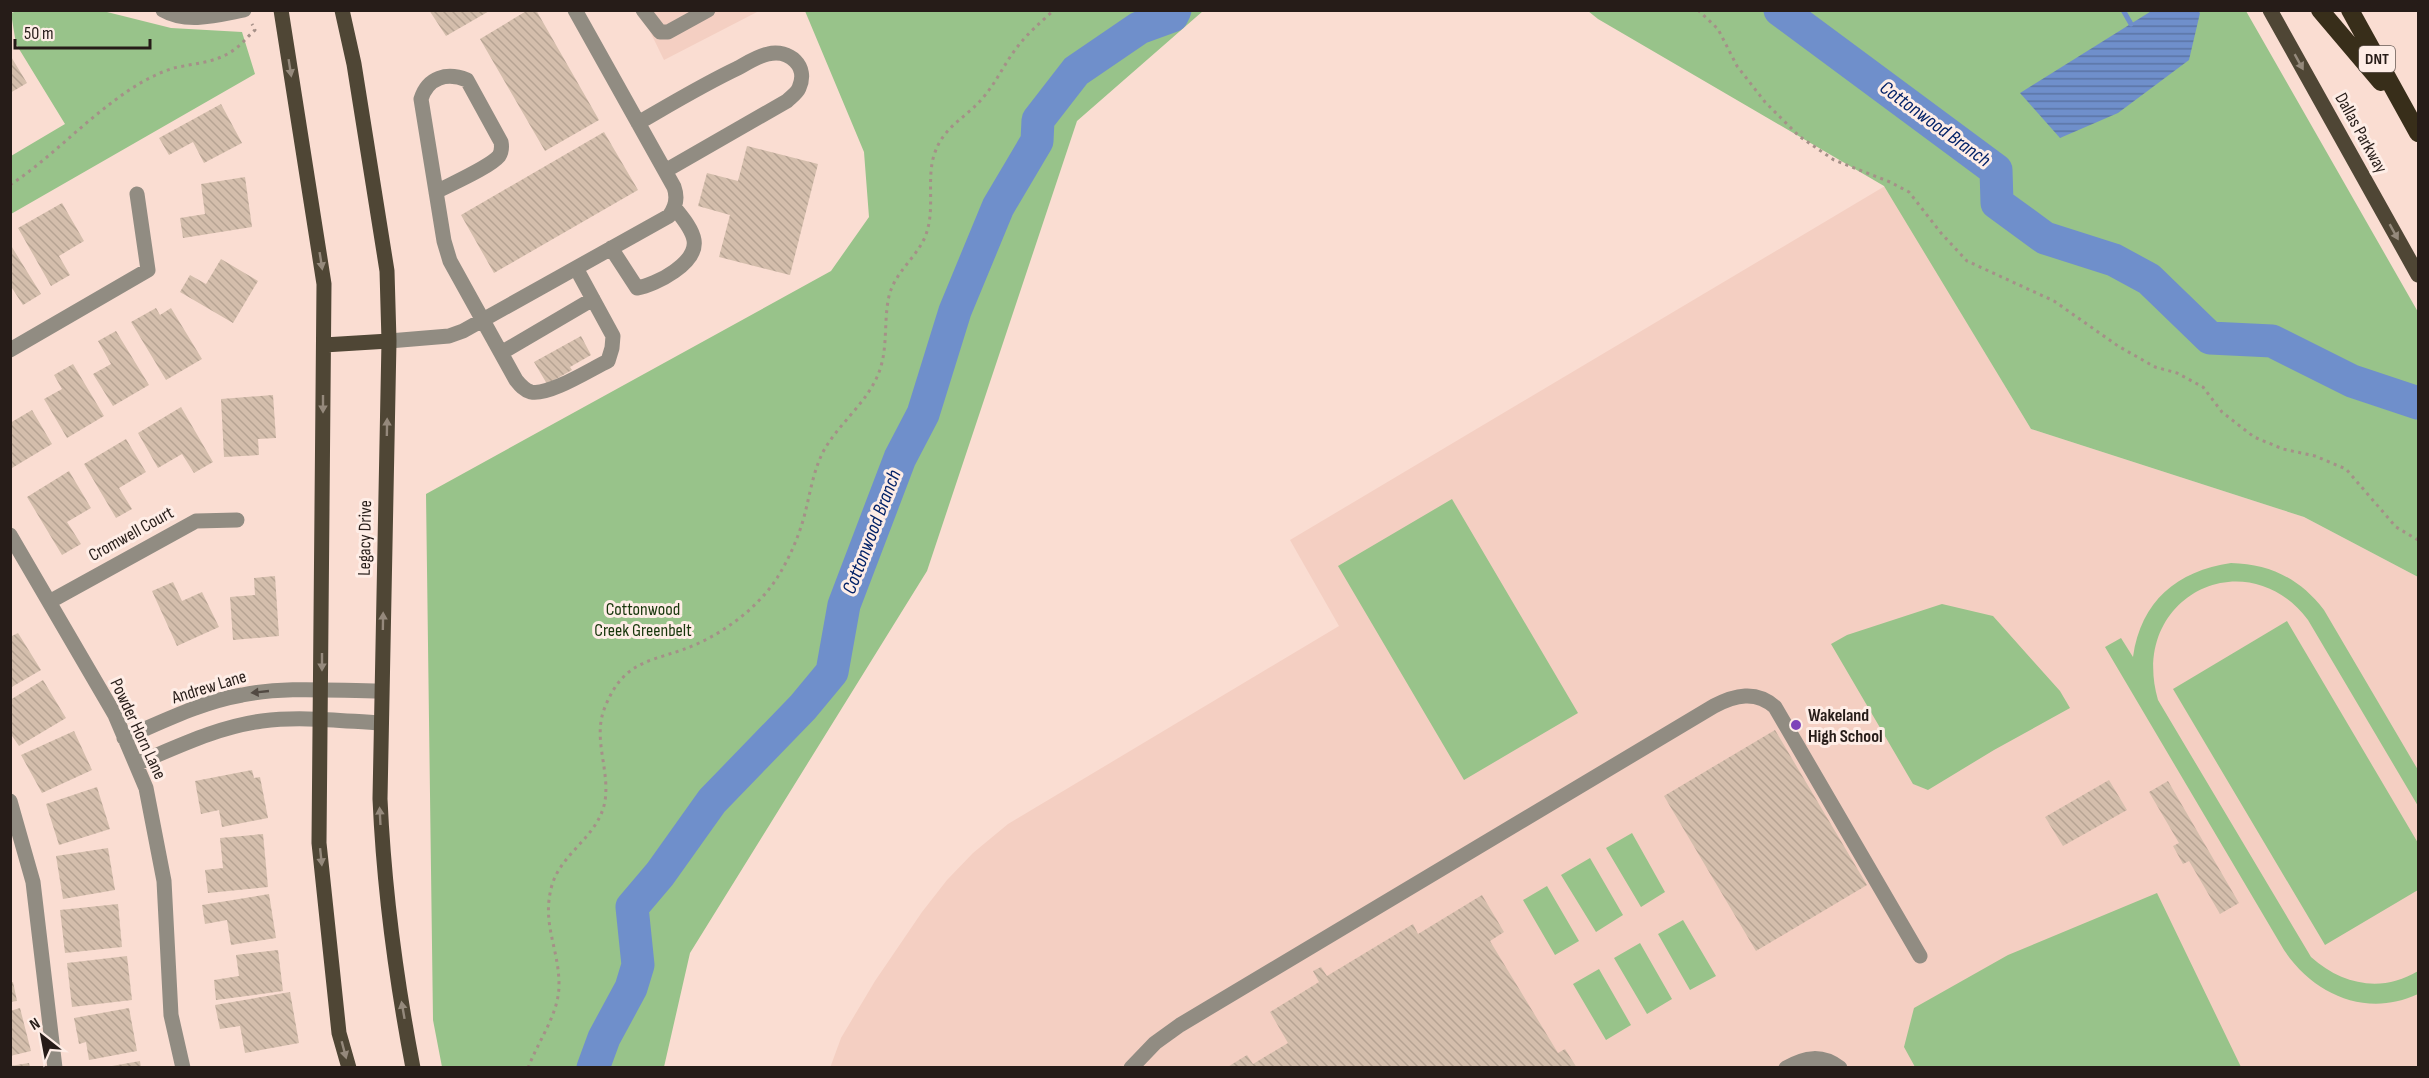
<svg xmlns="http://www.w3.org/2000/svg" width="2429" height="1078" viewBox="0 0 2429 1078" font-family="'Sofia Sans Condensed',sans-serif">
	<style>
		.built { fill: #f4cfc2 }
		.green { fill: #98c38a }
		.water { fill: url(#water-rules) }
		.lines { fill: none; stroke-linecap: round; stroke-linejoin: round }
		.stream { stroke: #6f8fcb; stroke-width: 5 }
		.river { stroke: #6f8fcb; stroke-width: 33 }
		.building { fill: url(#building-back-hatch) }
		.path { stroke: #a59088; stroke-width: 3; stroke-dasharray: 3 4.5; stroke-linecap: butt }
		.minor { stroke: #918c82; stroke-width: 15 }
		.major { stroke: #4f4635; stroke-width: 15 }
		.highway { stroke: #382e1a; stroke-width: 18 }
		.oneway { fill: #95897c }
		.oneway2 { fill: #514942 }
		.poi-dot { fill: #7d43b9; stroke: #feede6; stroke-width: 2 }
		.labels { text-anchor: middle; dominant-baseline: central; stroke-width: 6; stroke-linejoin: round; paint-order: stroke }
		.shield { fill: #feede6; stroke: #675b56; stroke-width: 1.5 }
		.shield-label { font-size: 16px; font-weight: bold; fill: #261c18 }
		.street-label { font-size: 18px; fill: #261c18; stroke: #feede6 }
		.park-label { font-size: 18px; fill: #17360b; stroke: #feede6 }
		.poi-label { font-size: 18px; font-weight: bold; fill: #261c18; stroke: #feede6; text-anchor: start }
		.water-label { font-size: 20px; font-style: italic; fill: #032268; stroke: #feede6 }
	</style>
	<defs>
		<pattern id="water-rules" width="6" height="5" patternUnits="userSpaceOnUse" patternTransform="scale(1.5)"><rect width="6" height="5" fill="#6f8fcb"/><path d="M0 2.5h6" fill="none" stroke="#5b74a4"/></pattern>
		<pattern id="building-back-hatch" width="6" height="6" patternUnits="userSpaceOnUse" patternTransform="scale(1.5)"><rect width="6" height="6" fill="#d4beac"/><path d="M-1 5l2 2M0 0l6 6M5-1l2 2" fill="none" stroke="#b6a393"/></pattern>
	</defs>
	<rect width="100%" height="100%" fill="#faddd2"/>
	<path class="built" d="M640 11H759L664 60Z
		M1885 186 2031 429 2304 517 2418 577V1067L830 1068 841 1038 875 981 922 912 947 880 973 853 1008 824 1339 626 1290 540Z"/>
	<path class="green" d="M21 10 103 11 171 28 242 32 255 74 11 214V156L65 124 16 44 11 13Z
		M805 11H1203L1077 121 927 571 690 953 664 1067H442L433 1020 426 494 831 271 869 217 864 152Z
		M1588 11H2246L2418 312V577L2304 517 2031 429 1884 186 1598 19Z
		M1452 499 1578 713 1464 780 1338 566Z
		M2231 563C2271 564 2300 579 2324 610L2418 770V806L2308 620C2246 538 2128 597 2158 700L2311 957C2342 985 2382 993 2418 971V994C2367 1018 2314 995 2284 950L2105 647 2121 638 2133 657C2141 601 2177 571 2231 563Z
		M1942 604 1993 616 2060 691 2070 708 1994 750 1928 790 1913 784 1831 644 1847 635Z
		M2287 621 2418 843V890L2325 945 2173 689Z
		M1632 833 1665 892 1641 907 1606 848Z
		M1590 858 1623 915 1596 932 1561 875Z
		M1547 886 1579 941 1555 955 1523 900Z
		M2157 893 2241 1067H1915L1904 1047 1914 1008 2008 955Z
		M1683 920 1716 976 1690 990 1658 934Z
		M1640 943 1672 999 1647 1014 1614 958Z
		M1599 969 1631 1025 1606 1040 1573 984Z"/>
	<path class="water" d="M2153 10 2198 11 2200 13 2189 60 2118 113 2060 138 2020 93Z"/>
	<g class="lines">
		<path class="stream" d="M2123 10 2131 24"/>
		<path class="river" d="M1780 10 1996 170 1997 203 2045 238 2114 260 2149 279 2210 338 2272 341 2352 381 2418 403
			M593 1068 604 1038 631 988 638 965 632 907 660 874 712 801 803 707 832 672 844 605 900 458 923 414 955 311 998 207 1037 141 1038 120 1076 71 1139 28 1172 16 1175 10"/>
	</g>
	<path class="building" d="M429 10H491L446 36Z
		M528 10H536L599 120 545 151 480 39Z
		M10 55 27 83 10 93Z
		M221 104 242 143 204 163 193 142 169 155 159 138Z
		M604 132 638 190 494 273 461 215Z
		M747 146 818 164 790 275 719 257 730 215 698 206 707 173 738 181Z
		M245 177 252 227 183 238 180 218 205 214 201 184Z
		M62 203 84 241 59 256 70 275 51 286 18 228Z
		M10 244 41 294 23 305 10 285Z
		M221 259 258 281 233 323 180 292 190 275 206 284Z
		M156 308 160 315 171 308 202 359 166 380 131 322Z
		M116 331 149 385 113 406 93 374 111 364 98 341Z
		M581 336 591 355 570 367 572 370 547 384 534 362Z
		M73 364 104 416 67 438 44 399 62 389 54 375Z
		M273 395 276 438 258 439 259 455 224 457 221 399Z
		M181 407 213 462 194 473 182 454 158 468 138 433Z
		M32 410 52 444 12 468 10 423Z
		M126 439 146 472 119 488 132 509 116 518 84 464Z
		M69 471 91 508 67 522 81 544 62 555 27 497Z
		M275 576 279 636 233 640 230 597 255 595 254 578Z
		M173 582 182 601 202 592 219 627 177 646 152 591Z
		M18 633 41 670 10 688V637Z
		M43 680 66 718 19 746 10 733V700Z
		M1775 730 1867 885 1756 951 1664 796Z
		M74 731 92 770 42 793 21 755Z
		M252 770 254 778 260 777 268 818 222 827 219 810 201 814 195 781Z
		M2109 780 2127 810 2063 846 2045 817Z
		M2168 781 2239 903 2220 914 2189 861 2183 864 2173 846 2179 843 2149 792Z
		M97 787 110 829 59 845 46 804Z
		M263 834 268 887 208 893 205 870 223 868 220 838Z
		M108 848 115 890 63 899 56 856Z
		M269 894 276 938 231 945 227 920 205 924 202 905Z
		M1482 895 1504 932 1490 941 1558 1053 1565 1049 1577 1068H1226L1247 1055 1253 1064 1288 1043 1270 1012 1319 982 1313 971 1321 967 1327 976 1413 924 1418 934Z
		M118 904 122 947 65 953 60 910Z
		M278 950 283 991 216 1000 214 980 239 976 236 955Z
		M127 956 132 1000 72 1007 67 963Z
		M10 982H13L17 1001 10 1002Z
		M290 992 299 1043 245 1053 240 1026 220 1029 215 1005Z
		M20 1008 31 1051 10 1056V1011Z
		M129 1008 137 1051 89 1060 86 1042 79 1044 74 1018Z
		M140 1061 141 1068H112V1066Z
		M29 1063 30 1068H10V1066Z"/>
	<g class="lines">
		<path class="path" d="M1698 10 1718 29 1737 66 1765 102 1799 136 1834 160 1890 182 1909 192 1941 233 1967 261 2054 301 2118 346 2155 367 2177 373 2203 387 2222 412 2254 437 2283 449 2315 456 2346 469 2396 527 2418 540
			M10 185C51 158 84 121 125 93 139 83 157 73 174 68 195 63 217 63 235 49 242 44 248 36 255 30L252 24
			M528 1068C538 1041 559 1014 559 985 559 947 541 924 552 885 562 852 599 836 605 801 610 769 592 738 605 707 626 655 656 663 699 643 729 629 759 606 777 578 787 562 795 545 801 527 809 503 811 477 822 454 836 426 864 406 877 377 889 351 883 323 889 296 895 272 916 258 925 237 936 210 926 182 934 155 944 124 968 118 986 94 998 79 1006 61 1018 46 1028 33 1041 22 1054 10"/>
		<path class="minor" d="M163 10C187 24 218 15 244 10
			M643 10 660 32H668L708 10
			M638 123C671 104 704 84 738 68 747 63 758 56 768 54 789 49 809 66 799 88 797 93 791 97 787 101L665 171
			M436 192C451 184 490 167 499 156 502 151 502 147 501 142L467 80C447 72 428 77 421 99L444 241 450 261 516 380C520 385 524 390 531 392 549 396 591 369 608 361L612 348 613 336 576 268
			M611 248 637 288C656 285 698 263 694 240 692 228 681 216 674 207
			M389 341 449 336 463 331 669 216C676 207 678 198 674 187L575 10
			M10 350 148 270 137 194
			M501 353 593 299
			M10 535 115 715 146 788 164 881 171 1015 183 1068
			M49 602 196 521 237 520
			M124 738C162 722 201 702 242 695 287 686 335 691 381 691
			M136 764C177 747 217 727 262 721 301 716 342 721 381 723
			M10 801 33 882 55 1068
			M1131 1068 1155 1043 1180 1025 1714 706C1735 695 1756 690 1775 707L1920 956
			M1786 1068C1805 1057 1822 1054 1840 1068"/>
		<path class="major" d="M281 10 324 284 319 843 339 1033 349 1068
			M342 10 354 64 387 271 389 341 380 799C384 889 396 979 413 1068
			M2270 10 2418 275
			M324 345 389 341"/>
		<path class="highway" d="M2320 10 2381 82
			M2350 10 2418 133"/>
	</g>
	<defs><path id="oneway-solid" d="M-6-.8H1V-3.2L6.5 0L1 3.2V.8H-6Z" transform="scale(1.5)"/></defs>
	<g class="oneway">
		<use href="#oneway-solid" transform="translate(2299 62) rotate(61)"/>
		<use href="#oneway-solid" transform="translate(290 68) rotate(81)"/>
		<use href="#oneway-solid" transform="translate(2394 232) rotate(61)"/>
		<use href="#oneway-solid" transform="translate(321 261) rotate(81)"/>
		<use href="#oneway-solid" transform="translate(323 404) rotate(90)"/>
		<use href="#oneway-solid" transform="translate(387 427) rotate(-89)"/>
		<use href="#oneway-solid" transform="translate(383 621) rotate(-89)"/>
		<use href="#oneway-solid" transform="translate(322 662) rotate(90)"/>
		<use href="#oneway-solid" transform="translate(380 816) rotate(-93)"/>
		<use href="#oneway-solid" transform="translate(321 857) rotate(84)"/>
		<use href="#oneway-solid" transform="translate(403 1010) rotate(-100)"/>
		<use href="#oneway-solid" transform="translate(344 1050) rotate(75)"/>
	</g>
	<use class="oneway2" href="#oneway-solid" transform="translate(260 692) rotate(174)"/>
	<circle class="poi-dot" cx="1796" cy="725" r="6"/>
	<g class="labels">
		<rect class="shield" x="2359" y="46" width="36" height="26" rx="4.5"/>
		<g class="shield-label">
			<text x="2377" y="59">DNT</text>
		</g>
		<g class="street-label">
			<text transform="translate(2361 133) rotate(61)">Dallas Parkway</text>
			<text transform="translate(131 534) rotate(-29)">Cromwell Court</text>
			<text transform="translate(365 538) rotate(-89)">Legacy Drive</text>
			<text transform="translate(209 687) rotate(-17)">Andrew Lane</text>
			<text transform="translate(138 729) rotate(65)">Powder Horn Lane</text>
		</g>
		<g class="park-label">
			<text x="643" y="609">Cottonwood<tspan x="643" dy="21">Creek Greenbelt</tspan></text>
		</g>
		<g class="poi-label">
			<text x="1808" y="715">Wakeland<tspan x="1808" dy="21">High School</tspan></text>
		</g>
		<g class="water-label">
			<text transform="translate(1935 124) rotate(36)">Cottonwood Branch</text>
			<text transform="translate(872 532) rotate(-69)">Cottonwood Branch</text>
		</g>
	</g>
	<rect width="2429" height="1078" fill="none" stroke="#261c18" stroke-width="24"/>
	<g transform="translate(42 1036) rotate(329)" stroke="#feede6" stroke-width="4.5" paint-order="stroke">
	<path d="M0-4.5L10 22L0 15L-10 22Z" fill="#261c18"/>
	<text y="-9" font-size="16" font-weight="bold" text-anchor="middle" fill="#261c18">N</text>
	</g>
	<path d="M15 39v9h135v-9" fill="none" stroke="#261c18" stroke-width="3"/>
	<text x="24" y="39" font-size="18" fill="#261c18" stroke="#feede6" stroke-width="4.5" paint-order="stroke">50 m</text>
</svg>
